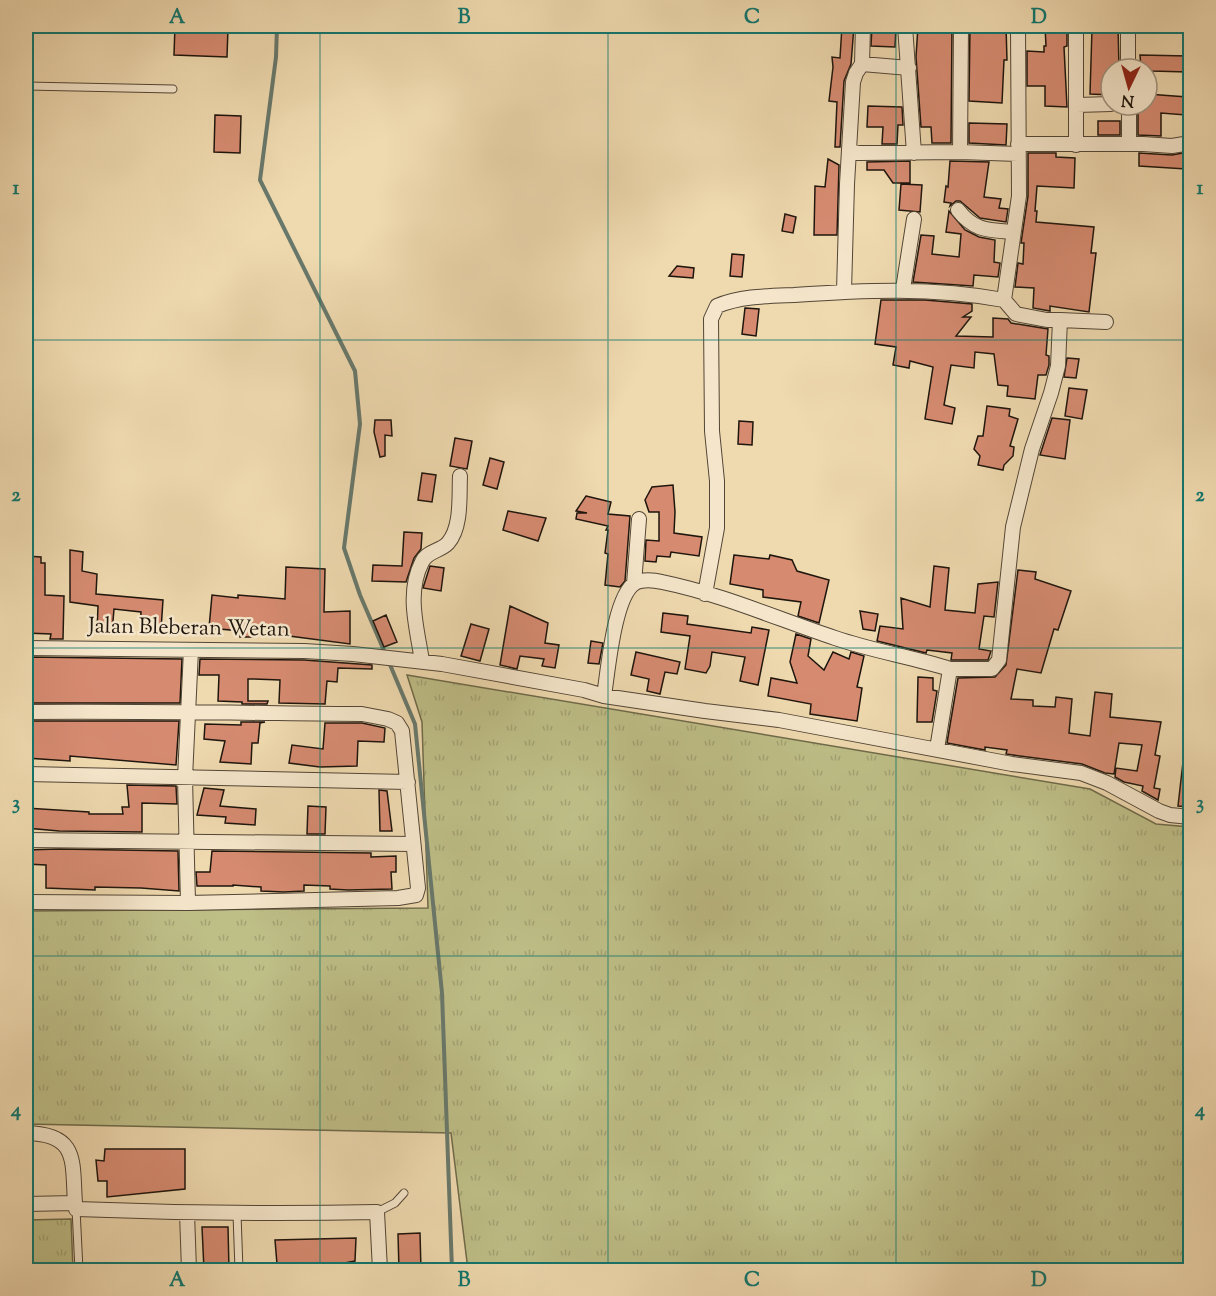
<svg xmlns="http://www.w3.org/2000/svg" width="1216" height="1296" viewBox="0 0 1216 1296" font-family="'Sorts Mill Goudy',serif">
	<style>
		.grass { fill: url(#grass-tufts); stroke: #6e6a4a; stroke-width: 1.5 }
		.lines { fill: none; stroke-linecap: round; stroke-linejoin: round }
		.stream { stroke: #68786b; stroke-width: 4 }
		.building { fill: #d68b71; stroke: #1e150d; stroke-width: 1.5 }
		.lane-casing { stroke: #524636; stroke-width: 9 }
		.street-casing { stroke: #524636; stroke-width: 16 }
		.lane { stroke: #f5e6cb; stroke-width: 7 }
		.street { stroke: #f5e6cb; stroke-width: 14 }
		.grid { fill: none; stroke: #0f766e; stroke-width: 1.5; stroke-opacity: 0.55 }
		.labels { text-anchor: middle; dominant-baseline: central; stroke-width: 5; stroke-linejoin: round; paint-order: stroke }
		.street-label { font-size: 22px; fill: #1e150d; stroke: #f5e6cb }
		.neatline { fill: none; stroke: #0f766e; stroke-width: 2 }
		.grid-label { font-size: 20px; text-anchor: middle; font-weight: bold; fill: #0f766e }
	</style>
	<defs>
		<pattern id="grass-tufts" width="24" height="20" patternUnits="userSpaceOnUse" patternTransform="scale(1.5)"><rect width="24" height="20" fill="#bebe87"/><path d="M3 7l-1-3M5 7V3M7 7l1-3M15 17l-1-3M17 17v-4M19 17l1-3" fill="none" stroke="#a3a273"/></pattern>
	</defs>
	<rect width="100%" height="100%" fill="#efd9af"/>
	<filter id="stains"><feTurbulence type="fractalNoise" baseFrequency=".00333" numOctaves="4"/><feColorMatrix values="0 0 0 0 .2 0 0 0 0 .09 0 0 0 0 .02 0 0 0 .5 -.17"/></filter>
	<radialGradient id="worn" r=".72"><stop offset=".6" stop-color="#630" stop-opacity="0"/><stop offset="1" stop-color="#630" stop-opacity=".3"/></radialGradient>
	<path class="grass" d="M407 675 1090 789 1156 824 1190 827V1270H468L451 1133 26 1124V911L428 908 422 722Z
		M71 1219 73 1270H26V1220Z"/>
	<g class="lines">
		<path class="stream" d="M277 26 276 57 260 180 355 371 360 424 344 548 360 595 385 653
			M388 660 415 724 442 993 452 1270"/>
	</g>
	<path class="building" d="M175 26 228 28 227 57 174 55Z
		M842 26H854L851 64 844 81 840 147H835L837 102 829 101 833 67 832 57 840 58Z
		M872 26H896L895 47 871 46Z
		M918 26H952L951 143H932L931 127H921L916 57Z
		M970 26H1006L1007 60H1004L1002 103 969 101Z
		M1045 26H1067V46L1064 47 1067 107 1045 106V86H1027V51L1044 52V46H1046Z
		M1105 26H1118L1119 69H1111V95L1090 94 1092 29 1105 30Z
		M1140 55 1188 56V72L1151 71 1141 69Z
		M1147 94 1187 97 1186 115 1161 113V136L1138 135V105H1147Z
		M868 106 902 107 903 125H898L897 144H882L883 127H867Z
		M215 115 241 116 240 153 214 152Z
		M1098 121H1120V135H1098Z
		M969 123 1007 124 1006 145 969 143Z
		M1188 152 1186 169 1139 166V153L1172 155Z
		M1028 153H1056V157L1075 158 1074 188 1037 186 1035 211H1037L1036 222 1094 227 1091 253H1096L1089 312 1050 306V311L1033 308 1034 288 1015 287 1018 263 1023 264 1024 243H1021L1028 196Z
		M828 159 839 165 837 235H814L815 186 825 187Z
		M910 161V183H893L884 170H867V162Z
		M950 161 989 162 984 197 1001 199 999 208 1008 209 1006 222 980 218 960 201H956L950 206 951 203 944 202 946 186 948 187Z
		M901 184 922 185 920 212 899 210Z
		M949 211 965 230 979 237 995 240 994 262 1000 263 998 277 974 275 973 286 913 282 921 235 934 236 932 254 959 257 961 234 946 232Z
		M785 214 796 217 793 233 782 231Z
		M732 254 744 255 742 277 730 276Z
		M677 266 694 268 693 278 669 276Z
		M881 300H925L972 304V311L963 317H971L956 336 993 337V318L1008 319 1011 323 1048 329 1046 355 1049 356V365L1046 375H1038L1035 399 1007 396 1008 386 998 385 994 354 975 352 974 368 951 365 944 405 955 408 952 424 925 419 933 367 910 361 909 368 893 365 896 347 875 344Z
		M745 308 759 309 756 336 742 334Z
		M1067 358 1079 359 1076 378 1064 377Z
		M1069 388 1087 390 1082 419 1065 416Z
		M987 406 1010 409 1009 416 1018 419 1010 446 1014 447 1013 456 1004 465 1003 470 978 465 980 456 974 449 978 436H983Z
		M1052 418 1070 420 1065 459 1040 455Z
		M375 420H391L392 436 385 435V456L380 457 374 432Z
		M739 421 753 422 752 445 738 444Z
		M455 438 472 441 467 469 450 466Z
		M490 458 504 462 497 489 483 485Z
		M422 473 436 475 432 502 418 500Z
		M673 485 675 512 674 533 702 537 699 556 671 552 670 557 657 556 656 562 645 561 646 540 659 541V512H649L645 500 652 487Z
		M586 496 611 502 608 514 630 516 625 581 620 587 605 585 608 554 605 553 608 530H606L608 526 576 519 577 513H587L576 511Z
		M508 511 546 518 538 541 503 530Z
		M404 532 422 533 421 549 414 558 406 582 372 581 373 565 402 566Z
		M70 550 83 552 82 571 97 574 96 594 163 600 161 630 140 628 141 612 114 609 112 633 97 632 98 606 70 602Z
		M734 555 769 559 770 555 792 560 797 571 829 580 819 623 798 616 801 602 763 597V590L730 584Z
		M26 556 41 557V563H45V595L64 596 63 639H50L51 634 26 633Z
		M430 566 444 568 441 591 423 588Z
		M934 566 949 568 945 610 975 613 978 584 998 582 994 617 984 616 979 649 991 651 988 660H951L952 653 927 650 926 653 877 641 880 626 903 629 901 598 930 607Z
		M286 567 325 569 324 612 350 611V644L274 634V628L254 627 253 637H240L241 631 209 628 212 595 238 598V595L285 599Z
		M1018 570 1036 572 1035 579 1071 591 1058 630 1054 629 1041 673 1017 669 1011 699 1033 700V706L1055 707 1056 697 1072 699 1069 733 1090 736 1095 692 1112 694 1110 717 1161 722 1155 755 1160 756 1154 788 1160 789 1158 800 1142 791 1143 786 1124 782 1115 777 1116 768 1137 771 1142 745 1119 743 1114 774 1105 773 1082 764 1013 755 1006 754 1007 750 985 747V750L947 743 958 678 995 677 1006 665Z
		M510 606 548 623 545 643 559 645 555 668 542 666 544 659 520 656 517 669 500 665Z
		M860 611 878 614 875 631 863 629Z
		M663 613 688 616 687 624 751 633 752 627 769 630 758 685 740 681 745 657 712 652 710 666 706 673 685 669 690 636 661 632Z
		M386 615 397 642 384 647 373 621Z
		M471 624 489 629 480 661 461 656Z
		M796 634 811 639 808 656 824 670 833 652 849 659 851 652 864 656 857 687 862 688 857 721 810 714 811 704 768 696 771 678 797 683 790 662Z
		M591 641 603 643 599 664 588 663Z
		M636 652 680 662 677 674 665 672 660 694 647 691 649 679 631 675Z
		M26 657 182 659 180 703H26Z
		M200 659 304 660 372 665V669L338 668 337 682 327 681 325 704 279 703 280 680 254 679H248V701H268L267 704H242V702L218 701 219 675H199Z
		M918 677 933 678V690L937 691 932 722H917Z
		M26 721H179L176 765 70 756V761L26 758Z
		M241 722H265L260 723 258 743H252L251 764 220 762 225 741 204 739 205 724 241 725Z
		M325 723H362L385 728 384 742 358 741 357 766 320 767 289 763 292 745 323 749Z
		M1183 762 1191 763V807L1178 806Z
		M127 785 176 786 177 804 142 803V832L59 831 26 828V808L89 812V814H123L122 807H129Z
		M204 788 224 790 220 806 256 809 255 825 225 823 226 817 197 815Z
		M379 790 387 791 392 831H380Z
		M308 806 326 807 325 834H307Z
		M59 849 178 851 179 891 141 888 95 887V890L46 888V865L26 864V850Z
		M212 851 371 853V857L396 856V872H391L392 889 348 890 330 889V886L304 885V891L284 892 261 891V887L233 885V886H197L196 872H210Z
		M105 1149H185V1189L107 1197V1181H98L96 1160 104 1161Z
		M202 1227H228L229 1270H204Z
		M420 1233 421 1270H399L398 1234Z
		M356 1238 355 1261 328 1266V1270H302L301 1265 277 1264 275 1240Z"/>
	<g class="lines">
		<g class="lane-casing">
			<path id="lane" d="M26 86 173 89
				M76 1209 79 1270
				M377 1212 395 1203 404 1193
				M237 1214 239 1270"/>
		</g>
		<g class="street-casing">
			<path id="street" d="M905 26 914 153
				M1076 26V145
				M1128 26V69
				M862 64 909 68
				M1077 105 1111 104
				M1018 144H1143L1172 146 1190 143
				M1129 144V105
				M849 149 852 152 859 153 960 152 1018 154
				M960 152 961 26
				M958 210C974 231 988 230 1013 232
				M903 289 914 219
				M844 291 847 184 853 82 856 73 862 64 863 26
				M1060 320 1106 322
				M634 584 639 519
				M705 594 717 528V481L712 431 711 319 717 306C741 296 769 296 794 295 866 290 933 287 1004 300
				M26 648 304 651 353 654 442 664 584 690 604 696 705 711 779 720 1012 764 1081 773 1107 783 1159 811 1170 815 1190 817
				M422 661C417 628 406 593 422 562 427 551 441 551 448 543 462 527 459 496 460 476
				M950 669H992L999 660 1013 527 1032 449 1051 393 1058 366 1060 320H1047L1016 314 1004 300 1019 196 1018 26
				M604 696C608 671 614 596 635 583 642 579 654 580 662 582 721 594 778 619 835 638 873 651 912 657 950 669L937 749
				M26 712C138 711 250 713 362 714L388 719 397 723 402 731 418 888 416 895 398 898 188 903
				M26 774 408 782
				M26 840 413 844
				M26 902 188 903 185 778 191 650
				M26 1133C79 1134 72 1161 75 1203
				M26 1204 75 1203 76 1209C177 1213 276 1214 377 1212L380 1270
				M187 1213 189 1270"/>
		</g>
		<use href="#lane" class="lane"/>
		<use href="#street" class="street"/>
	</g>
	<path class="grid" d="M320 26V1270M608 26V1270M896 26V1270M26 340H1190M26 648H1190M26 956H1190"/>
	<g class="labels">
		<g class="street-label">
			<text transform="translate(189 629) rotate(1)">Jalan Bleberan Wetan</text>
		</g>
	</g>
	<rect width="1216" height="1296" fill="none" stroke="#efd9af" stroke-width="66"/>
	<g transform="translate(1129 87) rotate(185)"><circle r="28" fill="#f5e6cb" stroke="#9f927f" stroke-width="1.5"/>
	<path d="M0-4.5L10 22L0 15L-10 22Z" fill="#8f2418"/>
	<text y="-9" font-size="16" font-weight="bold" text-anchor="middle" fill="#1e150d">N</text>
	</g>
	<rect x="33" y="33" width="1150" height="1230" class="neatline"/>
	<g class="grid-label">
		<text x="177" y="23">A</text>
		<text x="464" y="23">B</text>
		<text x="752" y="23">C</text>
		<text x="1039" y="23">D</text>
		<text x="16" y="194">1</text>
		<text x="1200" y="194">1</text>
		<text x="16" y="501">2</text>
		<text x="1200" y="501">2</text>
		<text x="16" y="809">3</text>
		<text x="1200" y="809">3</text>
		<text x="16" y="1116">4</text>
		<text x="1200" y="1116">4</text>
		<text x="177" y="1286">A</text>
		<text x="464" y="1286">B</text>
		<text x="752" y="1286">C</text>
		<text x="1039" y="1286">D</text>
	</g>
	<rect width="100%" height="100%" filter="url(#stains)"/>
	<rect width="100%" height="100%" fill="url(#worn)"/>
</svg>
